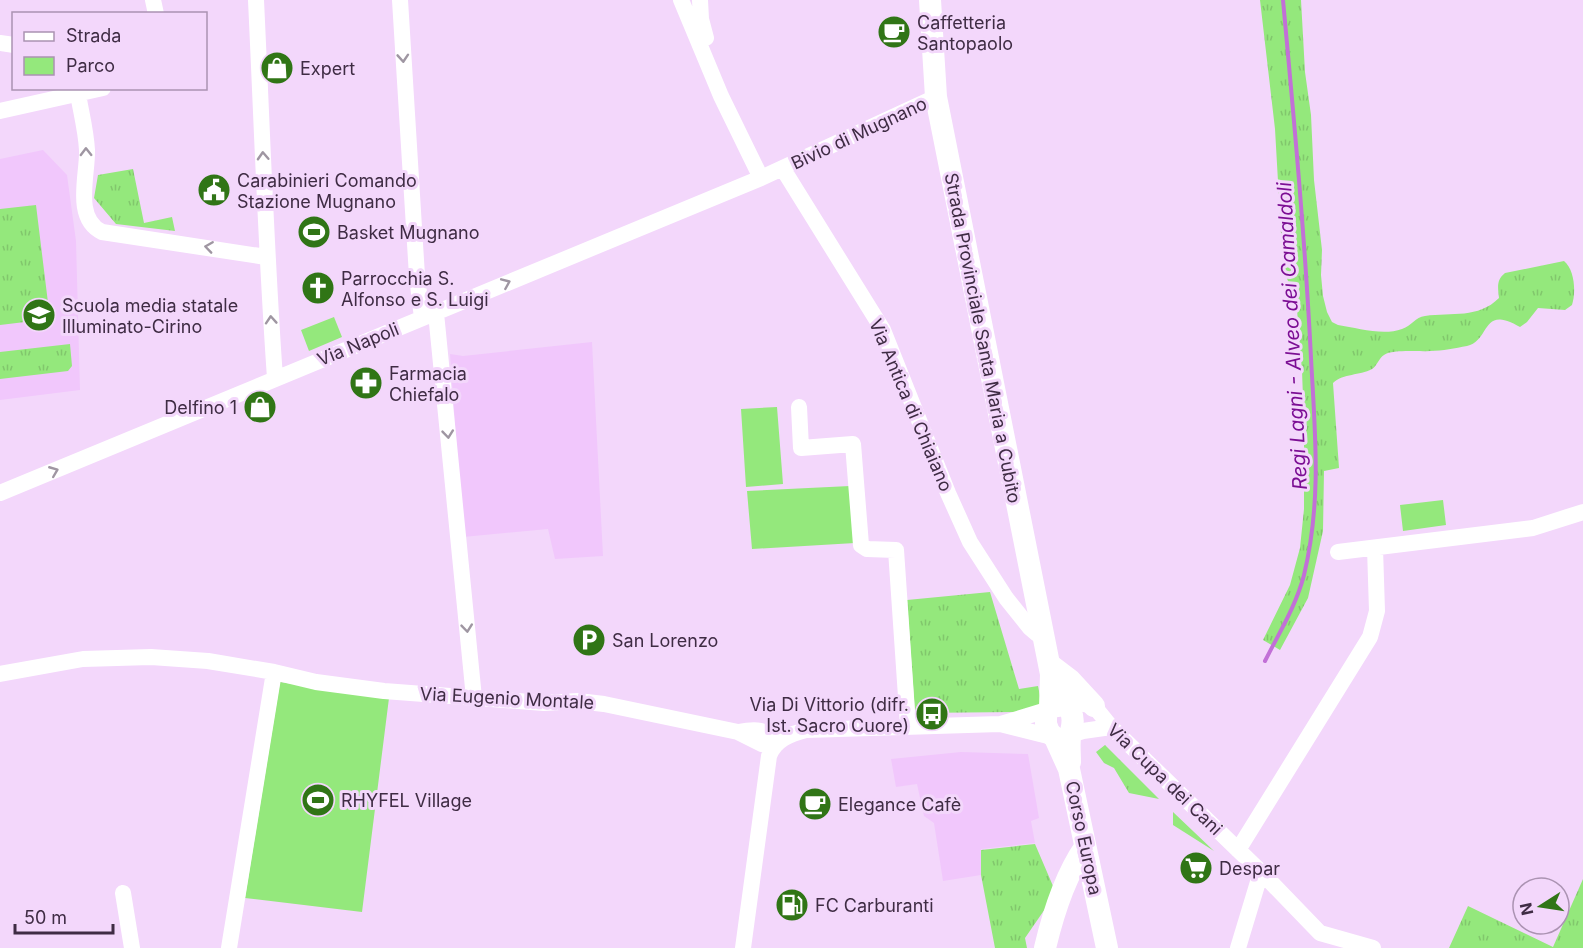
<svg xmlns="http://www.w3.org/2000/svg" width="1583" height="948" viewBox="0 0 1583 948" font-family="Inter,sans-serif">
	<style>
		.built { fill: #f1c7fc }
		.grass { fill: url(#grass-tufts) }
		.green { fill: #94e87c }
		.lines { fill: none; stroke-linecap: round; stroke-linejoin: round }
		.stream { stroke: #c270d7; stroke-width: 4 }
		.minor { stroke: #fff; stroke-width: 16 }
		.secondary { stroke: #fff; stroke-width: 22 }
		.oneway { stroke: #9f96a2 }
		.labels { text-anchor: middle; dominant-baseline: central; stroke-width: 6; stroke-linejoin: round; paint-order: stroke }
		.poi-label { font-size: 18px; fill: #3f2c44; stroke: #f3d7fb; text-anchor: start }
		.street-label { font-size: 18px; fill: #3f2c44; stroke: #f3d7fb }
		.water-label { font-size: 20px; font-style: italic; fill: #7c0e94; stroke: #f3d7fb }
	</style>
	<defs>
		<pattern id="grass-tufts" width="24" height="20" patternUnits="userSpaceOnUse" patternTransform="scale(1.5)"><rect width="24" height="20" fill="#94e87c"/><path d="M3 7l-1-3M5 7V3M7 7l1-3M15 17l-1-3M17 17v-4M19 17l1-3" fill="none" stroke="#81c76c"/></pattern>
	</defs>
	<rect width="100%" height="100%" fill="#f3d7fb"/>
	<path class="built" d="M43 150 67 175 76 241 80 390 0 400V159Z
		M592 342 603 556 555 559 548 529 463 537 450 354 463 356Z
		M961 752 1028 754 1039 818 1031 821 1035 843 981 849V875L943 881 934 823 924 816 917 784 896 787 891 759Z"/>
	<path class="grass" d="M1260 0H1301L1305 72 1311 115 1314 180 1322 250 1321 275 1323 296 1327 312 1332 322 1338 325C1358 328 1383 336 1402 329 1412 326 1415 317 1425 316 1452 312 1478 319 1499 298 1498 288 1496 280 1505 273L1564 261C1575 270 1576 293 1572 305L1565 310 1538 308 1527 322 1520 327C1481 304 1491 340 1467 346 1455 348 1443 351 1430 351 1419 352 1393 349 1384 355 1379 358 1377 366 1372 369 1359 376 1344 373 1333 383L1339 468 1324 471 1323 531 1308 598 1280 650 1263 640 1290 585 1300 548 1304 509V424L1302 371 1297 310 1293 293 1283 269 1275 129Z
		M133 169 144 223 172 217 175 231 116 224 94 198 98 175Z
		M36 205 50 319 0 325V209Z
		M70 344 72 366 68 371 0 379V352Z
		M990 592 1019 689 1038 686 1042 706 1017 712 915 713 907 600Z
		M1105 745 1159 799 1129 793 1114 768 1104 763 1096 752Z
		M1173 812 1214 851 1173 825Z
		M1035 844 1056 893 1025 938 1027 948H995L981 875V850Z
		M1583 879V948H1449L1468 906 1553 947Z"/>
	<path class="green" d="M334 317 342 337 309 351 301 330Z
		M777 407 783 484 746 487 741 409Z
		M850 486 855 543 752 549 747 491Z
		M1443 500 1446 525 1403 531 1400 505Z
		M280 682 389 698 362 912 245 898Z"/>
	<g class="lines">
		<path class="stream" d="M1265 661C1279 633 1296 606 1304 575 1322 500 1315 433 1311 358 1305 238 1294 119 1283 0"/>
		<path class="minor" d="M153 0 156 14
			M256 0C262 126 266 252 275 378
			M400 0 417 276 422 318
			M681 0 721 96 761 178
			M700 0 701 19 706 38
			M0 43 14 45
			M78 94C81 112 86 131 87 150 88 174 73 218 102 232L266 257
			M0 111 103 88
			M783 169 883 330 948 493 970 542 1006 598 1030 628 1037 634 1043 633
			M436 313 474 698
			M799 407 801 448 853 444 861 545 867 549 896 550 908 726
			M0 493 761 178 936 97
			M1338 552 1533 528 1583 512
			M0 674 83 659 151 657 208 661 274 672 316 682 384 691 544 703 578 701 604 704 738 732 762 744 769 745 778 743C768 728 754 729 738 732
			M1083 704 1094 706 1111 727 1261 872 1320 933 1373 948
			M1001 724 1047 710
			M1070 735 1083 731 1111 727
			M1238 850 1370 637 1377 611 1375 548
			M123 893 132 948
			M229 948 274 672
			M743 948 769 756C775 740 790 734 806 730L1000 724 1052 737
			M1238 948 1261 872"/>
		<path class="secondary" d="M930 0 936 97 1051 674 1050 707
			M1049 664 1070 680 1094 706
			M1059 691C1062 699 1069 707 1071 712 1075 722 1071 728 1070 737 1069 745 1070 753 1070 762
			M1064 705 1050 707 1046 715V724L1049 732 1055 738 1069 769 1107 948
			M1045 948C1053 914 1065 876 1085 847"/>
	</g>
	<defs><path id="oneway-chevron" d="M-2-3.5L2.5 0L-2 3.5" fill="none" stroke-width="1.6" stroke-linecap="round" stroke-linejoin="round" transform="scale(1.5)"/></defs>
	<g class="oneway">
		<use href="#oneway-chevron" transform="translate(403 58) rotate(86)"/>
		<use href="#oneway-chevron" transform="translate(86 152) rotate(-91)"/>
		<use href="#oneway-chevron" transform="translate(263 156) rotate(-93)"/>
		<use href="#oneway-chevron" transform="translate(209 247) rotate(-172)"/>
		<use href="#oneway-chevron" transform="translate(506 283) rotate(-23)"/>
		<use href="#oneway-chevron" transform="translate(271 320) rotate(-94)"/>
		<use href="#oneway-chevron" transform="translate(448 434) rotate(84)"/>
		<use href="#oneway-chevron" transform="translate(54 471) rotate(-22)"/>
		<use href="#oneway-chevron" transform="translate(467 628) rotate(84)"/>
	</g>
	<defs>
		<g id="cafe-disc" transform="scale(1.725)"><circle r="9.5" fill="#307516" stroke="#f3d7fb"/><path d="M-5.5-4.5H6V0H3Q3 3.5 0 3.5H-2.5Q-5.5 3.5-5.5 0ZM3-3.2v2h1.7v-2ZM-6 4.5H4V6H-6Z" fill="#fff"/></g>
		<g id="shop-disc" transform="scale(1.725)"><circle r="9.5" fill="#307516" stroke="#f3d7fb"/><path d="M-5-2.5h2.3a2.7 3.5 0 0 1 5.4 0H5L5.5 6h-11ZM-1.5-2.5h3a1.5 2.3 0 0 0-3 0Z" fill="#fff"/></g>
		<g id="civic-disc" transform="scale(1.725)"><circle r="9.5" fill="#307516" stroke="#f3d7fb"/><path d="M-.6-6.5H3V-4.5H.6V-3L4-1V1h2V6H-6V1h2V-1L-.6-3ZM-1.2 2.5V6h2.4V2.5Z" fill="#fff"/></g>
		<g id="stadium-disc" transform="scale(1.725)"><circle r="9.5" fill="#307516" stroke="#f3d7fb"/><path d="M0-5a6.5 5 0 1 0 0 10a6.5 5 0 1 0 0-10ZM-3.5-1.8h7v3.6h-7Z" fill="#fff"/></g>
		<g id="church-disc" transform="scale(1.725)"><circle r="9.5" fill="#307516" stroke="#f3d7fb"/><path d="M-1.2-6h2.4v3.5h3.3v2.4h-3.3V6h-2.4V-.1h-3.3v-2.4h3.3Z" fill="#fff"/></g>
		<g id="school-disc" transform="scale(1.725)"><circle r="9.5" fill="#307516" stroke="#f3d7fb"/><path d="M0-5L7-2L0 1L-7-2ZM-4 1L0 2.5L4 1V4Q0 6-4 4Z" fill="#fff"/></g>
		<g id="pharmacy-disc" transform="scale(1.725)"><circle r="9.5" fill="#307516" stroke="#f3d7fb"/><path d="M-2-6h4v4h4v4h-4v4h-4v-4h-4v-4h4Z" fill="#fff"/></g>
		<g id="parking-disc" transform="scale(1.725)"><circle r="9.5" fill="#307516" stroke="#f3d7fb"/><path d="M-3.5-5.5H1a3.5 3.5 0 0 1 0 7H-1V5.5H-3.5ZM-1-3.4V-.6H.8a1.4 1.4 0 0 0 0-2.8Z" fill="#fff"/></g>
		<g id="bus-disc" transform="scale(1.725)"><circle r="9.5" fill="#307516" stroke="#f3d7fb"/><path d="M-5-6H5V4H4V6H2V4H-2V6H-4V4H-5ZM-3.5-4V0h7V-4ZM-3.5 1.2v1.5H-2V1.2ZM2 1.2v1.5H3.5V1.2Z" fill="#fff"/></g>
		<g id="supermarket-disc" transform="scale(1.725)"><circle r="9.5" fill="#307516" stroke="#f3d7fb"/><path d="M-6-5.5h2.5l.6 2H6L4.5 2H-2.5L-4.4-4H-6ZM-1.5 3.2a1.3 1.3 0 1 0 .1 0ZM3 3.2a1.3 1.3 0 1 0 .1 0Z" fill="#fff"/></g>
		<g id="fuel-disc" transform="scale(1.725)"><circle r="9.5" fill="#307516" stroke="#f3d7fb"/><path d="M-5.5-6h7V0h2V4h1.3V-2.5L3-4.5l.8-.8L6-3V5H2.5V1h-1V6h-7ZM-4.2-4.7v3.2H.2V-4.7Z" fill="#fff"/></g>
	</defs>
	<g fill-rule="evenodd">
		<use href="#cafe-disc" x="894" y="32"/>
		<use href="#shop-disc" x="277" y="68"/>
		<use href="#civic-disc" x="214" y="190"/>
		<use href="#stadium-disc" x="314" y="232"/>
		<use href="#church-disc" x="318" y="288"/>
		<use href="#school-disc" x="39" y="315"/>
		<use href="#pharmacy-disc" x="366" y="383"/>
		<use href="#shop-disc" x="260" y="407"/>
		<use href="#parking-disc" x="589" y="640"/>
		<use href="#bus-disc" x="932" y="714"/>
		<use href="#stadium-disc" x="318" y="800"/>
		<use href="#cafe-disc" x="815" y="804"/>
		<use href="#supermarket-disc" x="1196" y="868"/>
		<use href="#fuel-disc" x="792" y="905"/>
	</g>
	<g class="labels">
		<g class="poi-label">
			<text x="917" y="22">Caffetteria<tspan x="917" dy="21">Santopaolo</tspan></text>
			<text x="300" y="68">Expert</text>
			<text x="237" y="180">Carabinieri Comando<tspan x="237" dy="21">Stazione Mugnano</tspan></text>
			<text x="337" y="232">Basket Mugnano</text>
			<text x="341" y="278">Parrocchia S.<tspan x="341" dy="21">Alfonso e S. Luigi</tspan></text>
			<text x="62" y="305">Scuola media statale<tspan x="62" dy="21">Illuminato-Cirino</tspan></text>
			<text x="389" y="373">Farmacia<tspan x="389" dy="21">Chiefalo</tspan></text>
			<text x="237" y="407" text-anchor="end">Delfino 1</text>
			<text x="612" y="640">San Lorenzo</text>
			<text x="909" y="704" text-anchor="end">Via Di Vittorio (difr.<tspan x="909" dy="21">Ist. Sacro Cuore)</tspan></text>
			<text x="341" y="800">RHYFEL Village</text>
			<text x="838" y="804">Elegance Cafè</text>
			<text x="1219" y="868">Despar</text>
			<text x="815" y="905">FC Carburanti</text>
		</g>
		<g class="street-label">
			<text transform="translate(859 133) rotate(-25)">Bivio di Mugnano</text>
			<text transform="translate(983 338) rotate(79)">Strada Provinciale Santa Maria a Cubito</text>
			<text transform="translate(358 344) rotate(-22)">Via Napoli</text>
			<text transform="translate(911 405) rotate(67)">Via Antica di Chiaiano</text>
			<text transform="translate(507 698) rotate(3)">Via Eugenio Montale</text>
			<text transform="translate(1165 779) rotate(44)">Via Cupa dei Cani</text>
			<text transform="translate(1084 838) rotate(78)">Corso Europa</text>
		</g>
		<g class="water-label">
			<text transform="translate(1292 336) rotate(-93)">Regi Lagni - Alveo dei Camaldoli</text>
		</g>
	</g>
	<rect x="12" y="12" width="195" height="78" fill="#f3d7fb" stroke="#ab93b2" stroke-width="1.5"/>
	<rect x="24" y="32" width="30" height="9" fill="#ffffff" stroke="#ab93b2" stroke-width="1.5"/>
	<text x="66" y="42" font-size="18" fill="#3f2c44">Strada</text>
	<rect x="24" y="57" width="30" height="18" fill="#94e87c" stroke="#ab93b2" stroke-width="1.5"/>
	<text x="66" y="72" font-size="18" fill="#3f2c44">Parco</text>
	<g transform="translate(1541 906) rotate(258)"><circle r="28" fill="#f3d7fb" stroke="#ab93b2" stroke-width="1.5"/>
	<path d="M0-4.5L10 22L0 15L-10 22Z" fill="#307516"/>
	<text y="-9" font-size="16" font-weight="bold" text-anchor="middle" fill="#3f2c44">N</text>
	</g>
	<path d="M15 924v9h98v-9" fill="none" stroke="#3f2c44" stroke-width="3"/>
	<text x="24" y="924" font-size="18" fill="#3f2c44" stroke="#f3d7fb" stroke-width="4.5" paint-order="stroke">50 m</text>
</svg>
